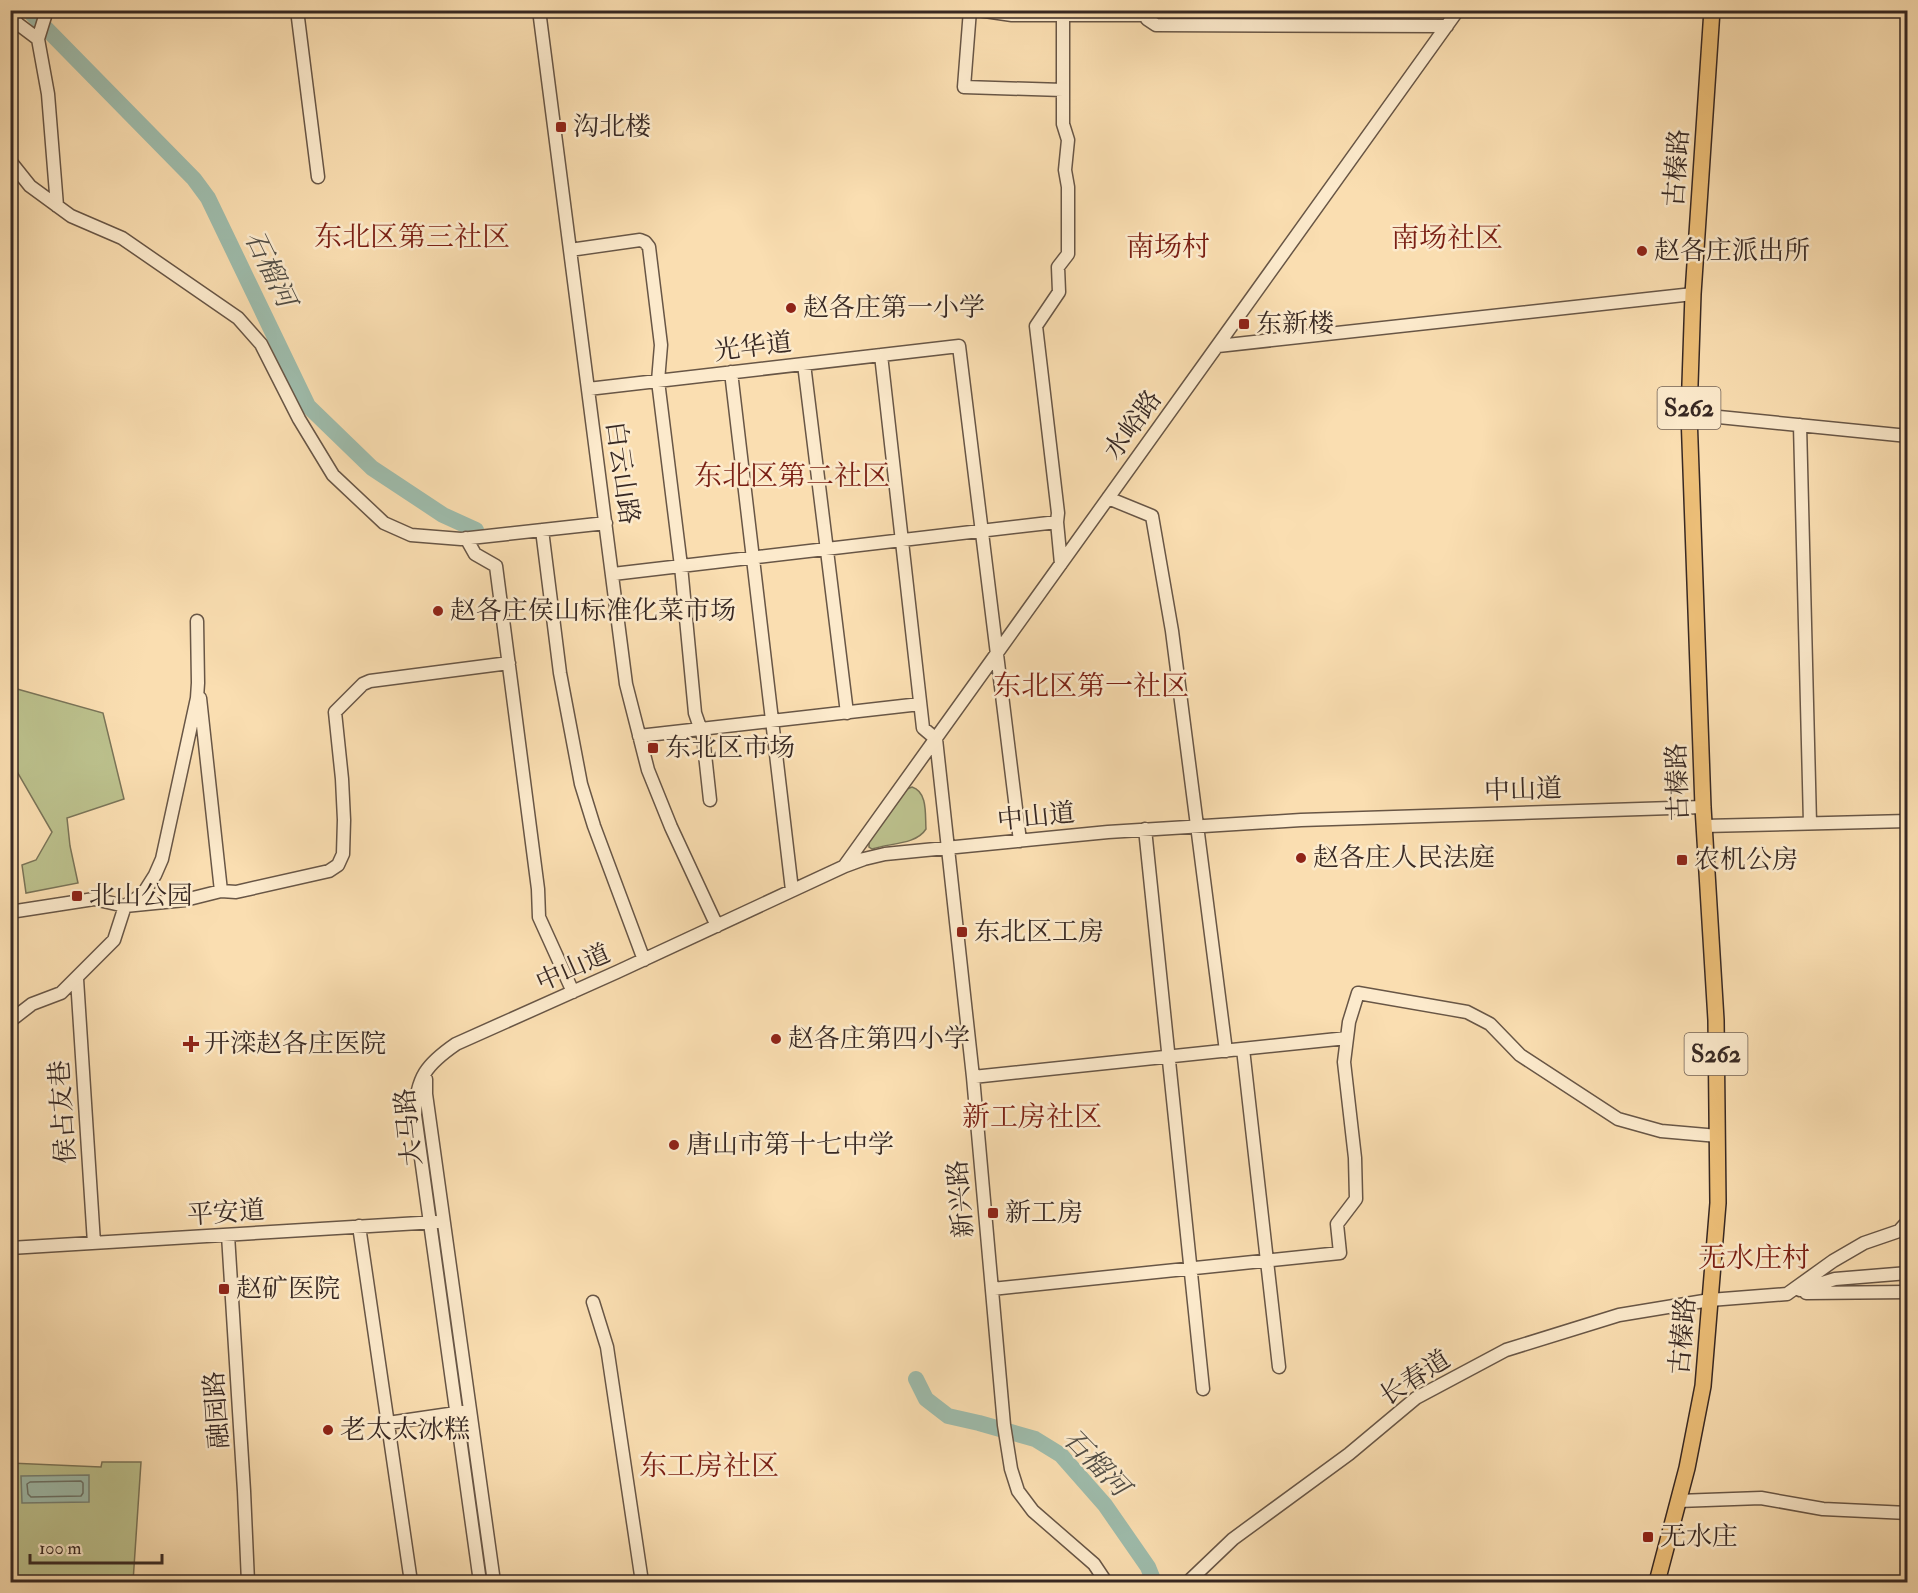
<svg xmlns="http://www.w3.org/2000/svg" width="1918" height="1593" viewBox="0 0 1918 1593" font-family="'IM FELL Double Pica','Noto Serif SC',serif">
	<style>
		.forest { fill: url(#forest-firs); stroke: #7a7458; stroke-width: 1.5 }
		.green { fill: #bcc18d; stroke: #7a7458; stroke-width: 1.5 }
		.water { fill: #9ebcac; stroke: #758175; stroke-width: 1.5 }
		.lines { fill: none; stroke-linecap: round; stroke-linejoin: round }
		.shore { stroke: #6a7268; stroke-width: 1.5 }
		.river { stroke: #9ebcac; stroke-width: 16 }
		.minor-casing { stroke: #685646; stroke-width: 15 }
		.major-casing { stroke: #372823; stroke-width: 18 }
		.minor { stroke: #fceacc; stroke-width: 12 }
		.major { stroke: #edbf78; stroke-width: 15 }
		.poi-dot { fill: #8f2418; stroke: #fceacc; stroke-width: 2 }
		.labels { text-anchor: middle; dominant-baseline: central; stroke-width: 5; stroke-linejoin: round; paint-order: stroke }
		.shield { fill: #fceacc; stroke: #726256; stroke-width: 1.5 }
		.shield-label { font-size: 24px; font-weight: bold; fill: #372823 }
		.poi-label { font-size: 26px; fill: #372823; stroke: #fceacc; text-anchor: start }
		.street-label { font-size: 26px; fill: #372823; stroke: #fceacc }
		.water-label { font-size: 27px; font-style: italic; fill: #514d45; stroke: #fceacc }
		.quarter-label { font-size: 28px; fill: #7a1f14; stroke: #fceacc }
	</style>
	<defs>
		<pattern id="forest-firs" width="22" height="20" patternUnits="userSpaceOnUse" patternTransform="scale(1.5)"><rect width="22" height="20" fill="#bcc18d"/><path d="M5 1l3.5 6h-7zM16 11l3.5 6h-7z" fill="#9a9d73"/></pattern>
	</defs>
	<rect width="100%" height="100%" fill="#fadeb1"/>
	<filter id="stains"><feTurbulence type="fractalNoise" baseFrequency=".00333" numOctaves="4"/><feColorMatrix values="0 0 0 0 .2 0 0 0 0 .09 0 0 0 0 .02 0 0 0 .5 -.17"/></filter>
	<radialGradient id="worn" r=".72"><stop offset=".6" stop-color="#630" stop-opacity="0"/><stop offset="1" stop-color="#630" stop-opacity=".3"/></radialGradient>
	<path class="forest" d="M1419 10V19L1155 18 1153 11Z"/>
	<path class="green" d="M10 687 103 713 124 799 67 818 70 846 78 883 26 893 22 865 36 860 52 832 15 768 11 771Z
		M912 787C928 792 925 815 926 829 916 845 889 843 872 849L869 847V841L907 789Z
		M102 1462H141L133 1582 11 1577 10 1463 101 1467Z"/>
	<path class="water" d="M89 1475V1502L22 1503 21 1476Z"/>
	<g class="lines">
		<path class="shore" d="M81 1481 83 1483V1493L81 1496 31 1497 28 1494 27 1484 30 1482Z"/>
		<path class="river" d="M28 10 194 179 208 198 308 406 372 468 443 515 476 530
			M916 1379 926 1399 948 1416 979 1423 1035 1439 1061 1455 1105 1505 1148 1567 1154 1582"/>
		<g class="minor-casing">
			<path id="minor" d="M47 10 38 39 48 94 57 206
				M297 10 318 177
				M539 10 626 684 648 770 671 827 717 926
				M970 10 964 87 1063 90
				M978 10 1012 15H1146
				M1145 10 1147 19 1156 25 1447 26
				M10 15 18 24 38 39
				M10 161 30 186 71 216 122 238 238 318 261 344 299 419 333 475 384 523 411 535 461 539 606 523
				M570 250 640 240 645 242 649 247 661 345 658 381 681 566 695 713 703 736 710 800
				M1218 346 1693 294
				M881 355 923 728 936 739
				M804 364 847 713
				M731 372 792 890
				M588 389 959 346 1020 841
				M1689 414 1908 436
				M1800 425 1810 823
				M1108 498 1152 516 1172 631 1226 1051
				M1057 522 1058 513 1036 326 1059 292 1058 267 1068 254V187L1065 170 1068 140 1063 124V15
				M542 530 560 673 581 784 594 826 644 960
				M466 538 475 554 496 566 538 889 539 917 573 992
				M613 574 1057 522 1061 564
				M200 698 221 891
				M639 736 920 704
				M936 739 973 1077 1004 1425 1011 1469 1018 1491 1033 1511 1094 1564 1106 1582
				M1704 826 1908 821
				M1145 829 1203 1389
				M845 865 1458 10
				M10 912 94 899 125 906 185 900 221 891 236 892 329 871 338 865 343 854 344 820 342 779 335 712 363 684 370 681 509 663
				M77 979 94 1243
				M10 1021 32 1004 61 993 114 940 125 906 143 894 155 875 162 859 197 698 198 683 197 621
				M1243 1049 1279 1367
				M973 1077 1347 1038
				M426 1079V1094L494 1582
				M359 1226 411 1582
				M228 1235 244 1491 248 1582
				M10 1248 436 1222
				M992 1289 1340 1253 1337 1224 1356 1199 1355 1158 1344 1062 1349 1022 1358 993 1467 1012 1490 1024 1520 1055 1618 1119 1661 1131 1718 1136
				M1800 1290 1835 1279 1908 1273
				M1806 1293 1908 1292
				M593 1302 607 1347 642 1582
				M388 1423 463 1412
				M1678 1501 1761 1498 1823 1509 1908 1513
				M480 1582 415 1115C416 1077 427 1064 456 1044L617 972 845 866 864 859 885 854 1108 832 1301 820 1703 807
				M1188 1582 1233 1539 1349 1454 1416 1398 1506 1350 1619 1315 1710 1300 1787 1294 1833 1261 1864 1243 1899 1231 1908 1221"/>
		</g>
		<g class="major-casing">
			<path id="major" d="M1657 1582 1687 1468 1703 1386 1718 1203 1716 1020 1703 807 1689 414 1693 294 1712 10"/>
		</g>
		<use href="#minor" class="minor"/>
		<use href="#major" class="major"/>
	</g>
	<g class="poi-dot">
		<rect x="555" y="121" width="12" height="12" rx="3"/>
		<circle cx="1642" cy="251" r="6"/>
		<circle cx="791" cy="308" r="6"/>
		<rect x="1238" y="318" width="12" height="12" rx="3"/>
		<circle cx="438" cy="611" r="6"/>
		<rect x="647" y="742" width="12" height="12" rx="3"/>
		<circle cx="1301" cy="858" r="6"/>
		<rect x="1676" y="854" width="12" height="12" rx="3"/>
		<rect x="71" y="890" width="12" height="12" rx="3"/>
		<rect x="956" y="926" width="12" height="12" rx="3"/>
		<circle cx="776" cy="1039" r="6"/>
		<path d="M188 1035h6v6h6v6h-6v6h-6v-6h-6v-6h6z"/>
		<circle cx="674" cy="1145" r="6"/>
		<rect x="987" y="1207" width="12" height="12" rx="3"/>
		<rect x="218" y="1283" width="12" height="12" rx="3"/>
		<circle cx="328" cy="1430" r="6"/>
		<rect x="1642" y="1531" width="12" height="12" rx="3"/>
	</g>
	<g class="labels">
		<g class="shield">
			<rect x="1657.5" y="387" width="63" height="42" rx="4.5"/>
			<rect x="1684.5" y="1033" width="63" height="42" rx="4.5"/>
		</g>
		<g class="shield-label">
			<text x="1689" y="408">S262</text>
			<text x="1716" y="1054">S262</text>
		</g>
		<g class="poi-label">
			<text x="573" y="127">沟北楼</text>
			<text x="1654" y="251">赵各庄派出所</text>
			<text x="803" y="308">赵各庄第一小学</text>
			<text x="1256" y="324">东新楼</text>
			<text x="450" y="611">赵各庄侯山标准化菜市场</text>
			<text x="665" y="748">东北区市场</text>
			<text x="1313" y="858">赵各庄人民法庭</text>
			<text x="1694" y="860">农机公房</text>
			<text x="89" y="896">北山公园</text>
			<text x="974" y="932">东北区工房</text>
			<text x="788" y="1039">赵各庄第四小学</text>
			<text x="204" y="1044">开滦赵各庄医院</text>
			<text x="686" y="1145">唐山市第十七中学</text>
			<text x="1005" y="1213">新工房</text>
			<text x="236" y="1289">赵矿医院</text>
			<text x="340" y="1430">老太太冰糕</text>
			<text x="1660" y="1537">无水庄</text>
		</g>
		<g class="street-label">
			<text transform="translate(1677 168) rotate(-86)">古榛路</text>
			<text transform="translate(753 347) rotate(-7)">光华道</text>
			<text transform="translate(1133 425) rotate(-54)">水峪路</text>
			<text transform="translate(622 473) rotate(82)">白云山路</text>
			<text transform="translate(1678 782) rotate(-92)">古榛路</text>
			<text transform="translate(1523 790) rotate(-2)">中山道</text>
			<text transform="translate(1036 817) rotate(-6)">中山道</text>
			<text transform="translate(573 968) rotate(-24)">中山道</text>
			<text transform="translate(63 1112) rotate(-94)">侯占友巷</text>
			<text transform="translate(409 1127) rotate(-96)">大马路</text>
			<text transform="translate(961 1199) rotate(-95)">新兴路</text>
			<text transform="translate(226 1213) rotate(-4)">平安道</text>
			<text transform="translate(1683 1336) rotate(-85)">古榛路</text>
			<text transform="translate(1415 1378) rotate(-33)">长春道</text>
			<text transform="translate(217 1410) rotate(-94)">融园路</text>
		</g>
		<g class="water-label">
			<text transform="translate(270 269) rotate(64)">石榴河</text>
			<text transform="translate(1096 1463) rotate(46)">石榴河</text>
		</g>
		<g class="quarter-label">
			<text x="412" y="237">东北区第三社区</text>
			<text x="1447" y="238">南场社区</text>
			<text x="1168" y="247">南场村</text>
			<text x="792" y="476">东北区第二社区</text>
			<text x="1091" y="686">东北区第一社区</text>
			<text x="1032" y="1117">新工房社区</text>
			<text x="1754" y="1258">无水庄村</text>
			<text x="709" y="1466">东工房社区</text>
		</g>
	</g>
	<rect width="1918" height="1593" fill="none" stroke="#fadeb1" stroke-width="36"/>
	<rect x="12" y="12" width="1894" height="1569" fill="none" stroke="#372823" stroke-width="3"/>
	<rect x="18" y="18" width="1882" height="1557" fill="none" stroke="#372823" stroke-width="1.5"/>
	<path d="M30 1554v9h132v-9" fill="none" stroke="#372823" stroke-width="3"/>
	<text x="39" y="1554" font-size="18" fill="#372823" stroke="#fceacc" stroke-width="4.5" paint-order="stroke">100 m</text>
	<rect width="100%" height="100%" filter="url(#stains)"/>
	<rect width="100%" height="100%" fill="url(#worn)"/>
</svg>
